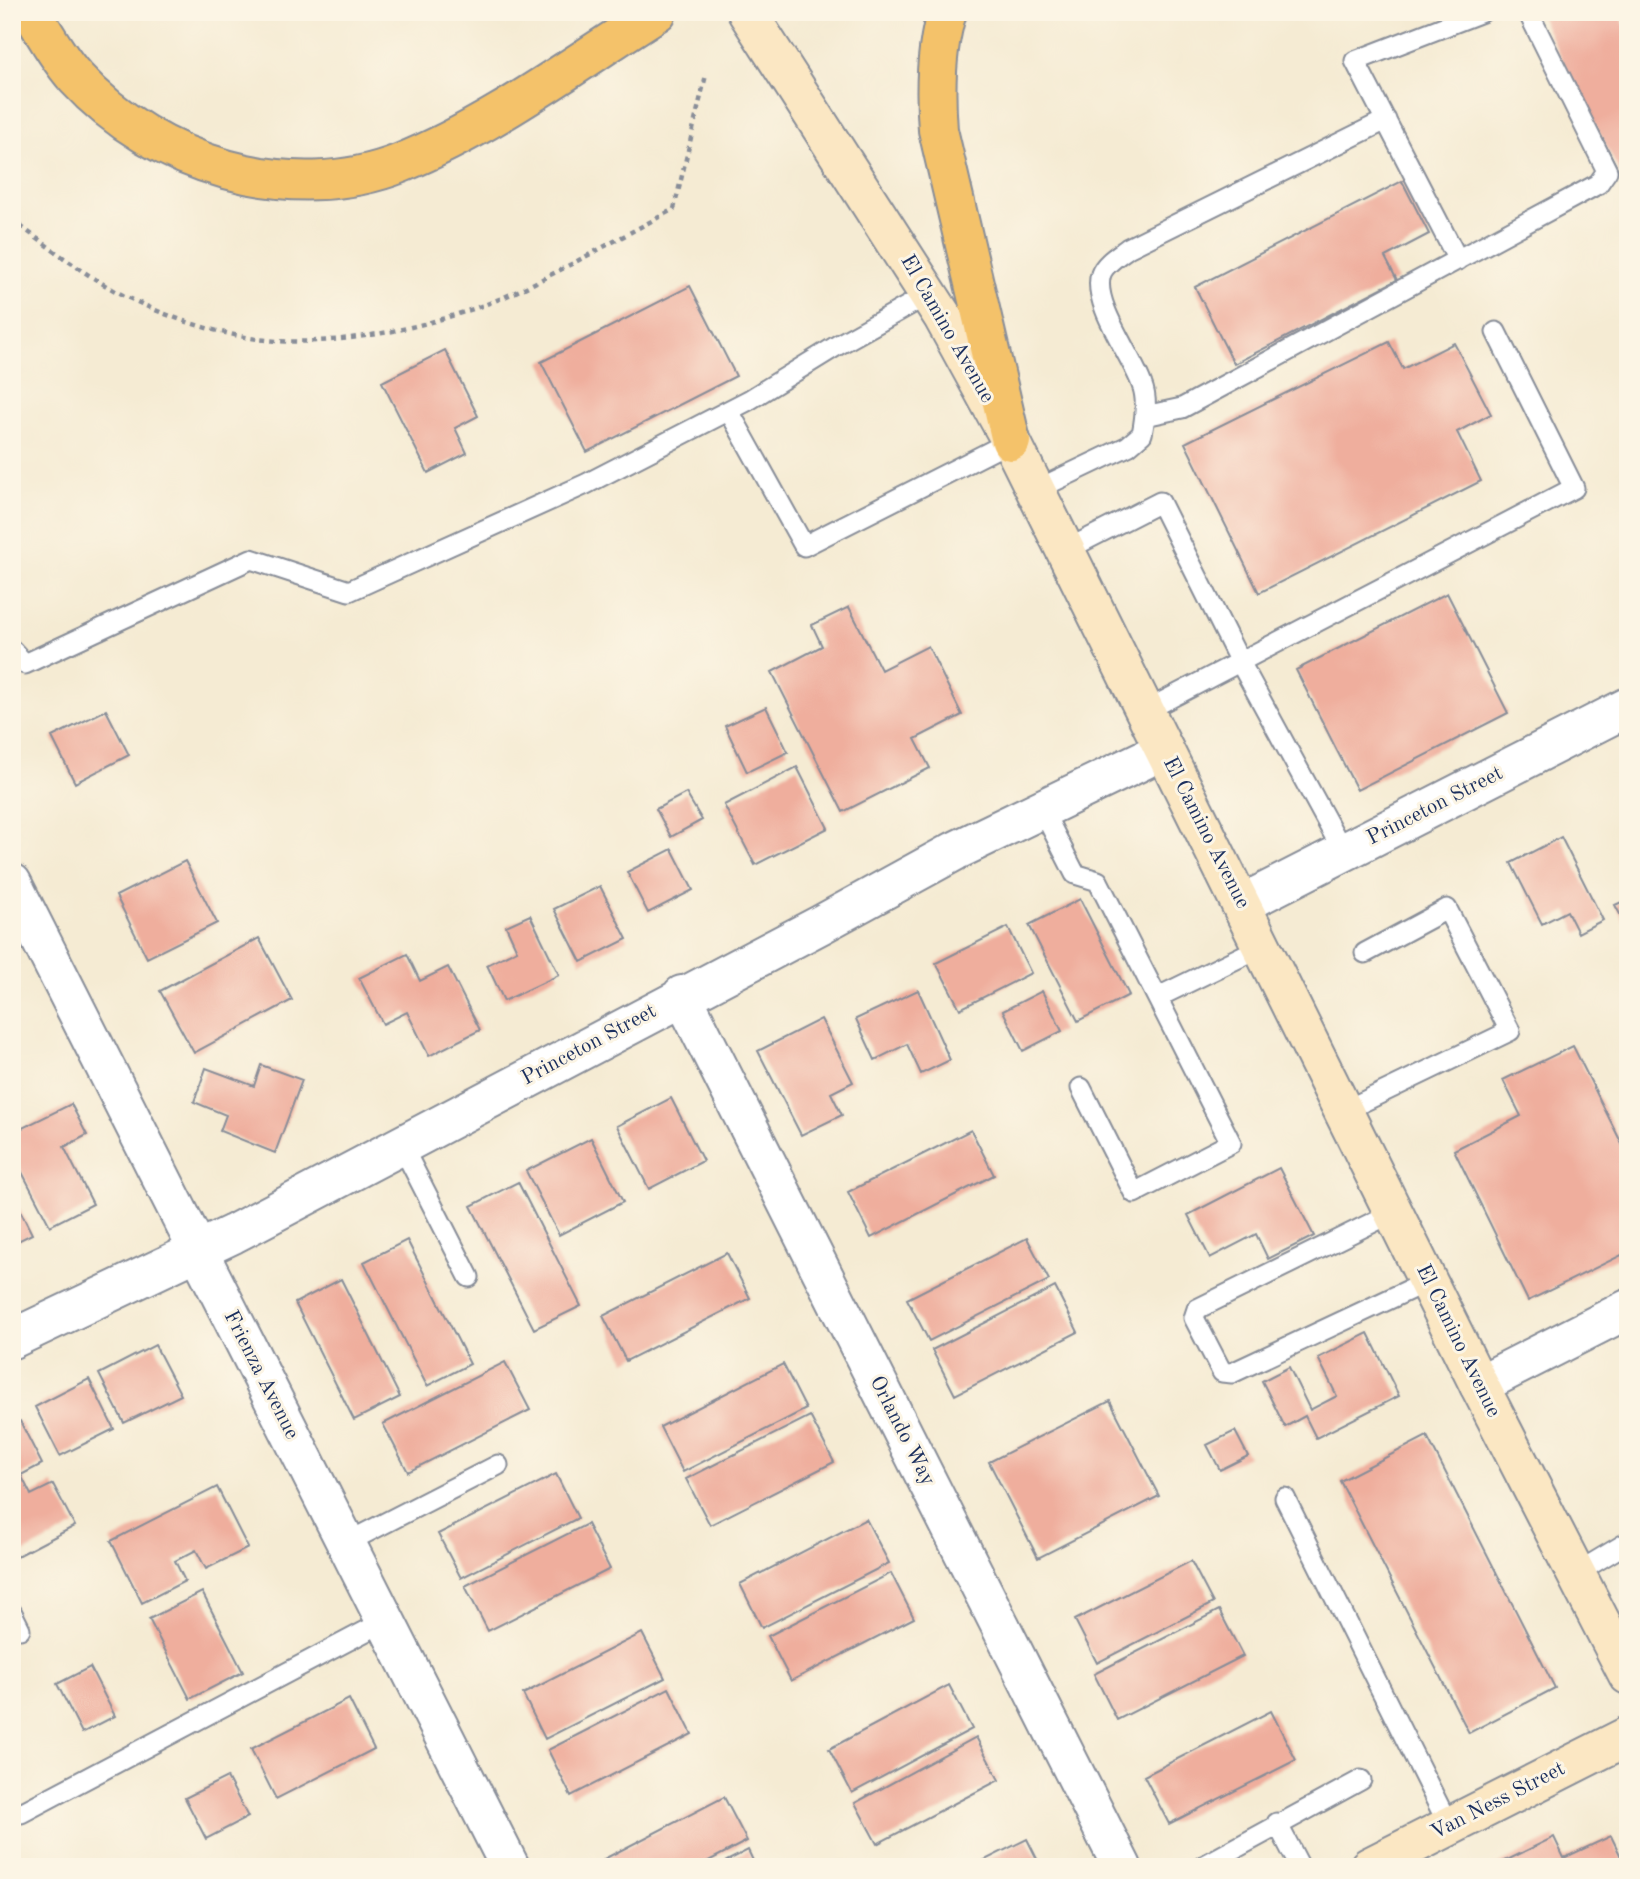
<svg xmlns="http://www.w3.org/2000/svg" width="1640" height="1879" viewBox="0 0 1640 1879" font-family="'Old Standard TT',serif">
	<style>
		.building { fill: #efae9d }
		.lines { fill: none; stroke-linecap: round; stroke-linejoin: round }
		.lane-casing { stroke: #888d98; stroke-width: 23 }
		.street-casing { stroke: #888d98; stroke-width: 42 }
		.secondary-casing { stroke: #888d98; stroke-width: 42 }
		.highway-casing { stroke: #888d98; stroke-width: 42 }
		.path { stroke: #888d98; stroke-width: 4.5; stroke-dasharray: 5 5; stroke-linecap: butt }
		.lane { stroke: #fff; stroke-width: 19 }
		.street { stroke: #fff; stroke-width: 38 }
		.secondary { stroke: #fbe7c3; stroke-width: 38 }
		.highway { stroke: #f4c26a; stroke-width: 38 }
		.labels { text-anchor: middle; dominant-baseline: central; stroke-width: 6; stroke-linejoin: round; paint-order: stroke }
		.street-label { font-size: 21px; fill: #1b2f5e; stroke: #fcf5e5 }
	</style>
	<rect width="100%" height="100%" fill="#fcf5e5"/>
	<filter id="ink" filterUnits="userSpaceOnUse"><feTurbulence type="fractalNoise" baseFrequency=".0143" numOctaves="2"/><feDisplacementMap in="SourceGraphic" scale="14" xChannelSelector="R" yChannelSelector="G"/><feConvolveMatrix kernelMatrix="1 2 1 2 8 2 1 2 1" color-interpolation-filters="sRGB"/></filter>
	<filter id="wash" filterUnits="userSpaceOnUse"><feTurbulence type="fractalNoise" baseFrequency=".00686" numOctaves="4" result="noise"/><feDisplacementMap in="SourceGraphic" scale="28" xChannelSelector="R" yChannelSelector="G"/><feGaussianBlur stdDeviation="1.57" result="paint"/><feColorMatrix in="noise" values="0 0 0 0 0 0 0 0 0 0 0 0 0 0 0 0 0 1.4 0 .05"/><feComposite in="paint" operator="in"/></filter>
	<g filter="url(#wash)">
		<rect width="100%" height="100%" fill="#f5ebd3"/>
		<g id="blocks">
			<path class="building" d="M1538 12H1618L1628 31V189Z
				M1402 181 1429 234 1385 257 1397 280 1234 364 1195 287Z
				M690 286 736 376 587 452 541 362Z
				M1389 342 1403 369 1454 343 1491 414 1457 432 1481 481 1259 593 1185 443Z
				M445 350 478 416 455 428 467 453 428 473 382 382Z
				M1447 593 1508 713 1357 790 1296 670Z
				M849 607 881 670 928 646 962 715 915 739 930 768 843 812 772 672 822 646 812 625Z
				M766 707 788 752 747 772 725 726Z
				M106 710 129 755 75 783 52 737Z
				M797 767 828 828 755 865 724 805Z
				M686 793 702 820 671 837 656 809Z
				M1561 837 1603 920 1578 933 1567 911 1542 924 1511 863Z
				M672 849 693 890 648 913 627 872Z
				M185 861 217 923 147 958 116 896Z
				M600 886 627 939 581 962 554 909Z
				M1080 899 1129 995 1078 1021 1029 925Z
				M1628 899V929L1615 905Z
				M530 915 559 975 504 1001 487 965 517 950 506 926Z
				M1008 927 1031 973 960 1009 936 963Z
				M259 938 292 1000 194 1053 160 991Z
				M407 954 420 981 448 967 480 1030 429 1056 407 1012 383 1024 359 978Z
				M918 990 950 1060 921 1074 907 1044 875 1060 856 1019Z
				M1042 991 1062 1031 1023 1051 1003 1011Z
				M821 1019 853 1082 831 1093 842 1115 801 1135 758 1051Z
				M1573 1046 1628 1156V1252L1528 1301 1454 1150 1521 1116 1503 1080Z
				M261 1065 302 1080 275 1153 220 1131 226 1115 194 1102 206 1068 254 1086Z
				M671 1098 703 1161 649 1189 617 1126Z
				M71 1104 87 1135 64 1147 93 1204 50 1226 12 1153V1133Z
				M971 1130 994 1175 871 1238 848 1192Z
				M591 1138 623 1202 559 1235 526 1171Z
				M1279 1168 1314 1236 1268 1259 1256 1234 1210 1258 1188 1215Z
				M518 1182 581 1306 534 1329 471 1206Z
				M12 1194 32 1234 12 1244Z
				M1027 1238 1049 1280 929 1341 907 1299Z
				M407 1240 470 1364 427 1386 364 1262Z
				M727 1253 750 1298 626 1361 603 1316Z
				M341 1279 400 1397 354 1420 295 1303Z
				M1055 1287 1078 1332 955 1395 932 1350Z
				M1368 1333 1399 1396 1316 1438 1305 1416 1285 1427 1262 1381 1289 1367 1310 1410 1337 1396 1318 1358Z
				M155 1345 181 1395 124 1423 99 1374Z
				M505 1362 530 1410 408 1472 383 1424Z
				M783 1364 806 1409 683 1472 660 1427Z
				M89 1379 114 1429 60 1456 35 1407Z
				M1110 1401 1159 1496 1038 1558 989 1462Z
				M810 1416 834 1462 710 1525 686 1479Z
				M20 1421 42 1464 21 1475 31 1495 53 1484 75 1526 12 1559V1425Z
				M1235 1431 1248 1456 1220 1470 1207 1445Z
				M1427 1436 1555 1688 1469 1733 1340 1481Z
				M556 1474 578 1518 461 1578 438 1534Z
				M217 1487 248 1548 206 1569 196 1550 175 1561 185 1581 142 1603 111 1541Z
				M866 1519 889 1563 762 1628 740 1584Z
				M587 1524 610 1569 488 1631 465 1586Z
				M1191 1561 1213 1603 1097 1663 1075 1620Z
				M891 1573 914 1618 791 1681 768 1636Z
				M202 1592 243 1672 190 1699 149 1619Z
				M1219 1610 1243 1656 1117 1720 1094 1674Z
				M642 1633 665 1678 545 1739 523 1694Z
				M90 1667 115 1716 82 1733 57 1684Z
				M949 1685 972 1729 852 1793 829 1749Z
				M669 1688 692 1734 571 1796 548 1750Z
				M349 1699 374 1749 276 1799 251 1749Z
				M1271 1711 1296 1760 1169 1824 1144 1776Z
				M976 1737 999 1780 877 1844 855 1803Z
				M227 1777 248 1817 206 1839 185 1798Z
				M724 1797 747 1841 697 1867H608L604 1859Z
				M1611 1836 1626 1867H1493L1554 1837 1564 1858Z
				M1027 1839 1041 1867H971Z
				M748 1850 756 1867H715Z"/>
		</g>
	</g>
	<g filter="url(#ink)">
		<use href="#blocks" fill-opacity="0" stroke="#888d98" stroke-width="2"/>
		<g class="lines">
			<g class="lane-casing">
				<path id="lane" d="M1458 260 1355 61 1482 12
					M729 411 804 546 1011 441
					M1145 416 1182 408 1598 184 1607 171 1528 12
					M1036 490 1128 446 1142 434C1145 419 1148 400 1142 385 1133 357 1091 303 1101 274 1105 263 1119 255 1128 248L1386 120
					M1066 550 1160 502 1240 662 1344 853
					M12 650 25 664 251 559 349 591 586 484 749 400 838 345 929 294
					M1147 710 1574 488 1496 332
					M1042 809 1075 874 1098 881 1231 1143 1134 1193 1081 1088
					M1158 997 1263 946
					M1344 1111 1510 1031 1447 909 1365 953
					M401 1144 469 1277
					M1394 1212 1197 1309 1194 1318 1222 1372 1232 1373 1428 1281
					M1285 1498 1449 1826
					M346 1543 498 1465
					M1575 1574 1628 1542
					M12 1613 20 1629
					M21 1813 385 1621
					M1277 1823 1300 1867
					M1203 1866 1361 1780"/>
			</g>
			<g class="street-casing">
				<path id="street" d="M12 883 510 1867
					M1242 904 1628 707
					M682 995 1122 1867
					M12 1339 233 1234 820 925 955 851 1164 750
					M1479 1385 1628 1309"/>
			</g>
			<g class="secondary-casing">
				<path id="secondary" d="M747 12 943 317 1011 441 1479 1385 1628 1675
					M1369 1867 1628 1736"/>
			</g>
			<g class="highway-casing">
				<path id="highway" d="M32 12C45 35 59 59 76 78 154 164 291 207 401 163 492 126 574 64 657 12
					M947 12C935 50 935 91 938 130L1011 441"/>
			</g>
			<path class="path" d="M12 220C51 248 89 279 131 299 170 318 215 333 257 339 337 350 447 324 520 290 572 265 623 236 674 209L706 75"/>
			<use href="#lane" class="lane"/>
			<use href="#street" class="street"/>
			<use href="#secondary" class="secondary"/>
			<use href="#highway" class="highway"/>
		</g>
	</g>
	<g class="labels">
		<g class="street-label">
			<text transform="translate(947 329) rotate(60)">El Camino Avenue</text>
			<text transform="translate(1435 806) rotate(-27)">Princeton Street</text>
			<text transform="translate(1206 833) rotate(63)">El Camino Avenue</text>
			<text transform="translate(589 1045) rotate(-28)">Princeton Street</text>
			<text transform="translate(1458 1341) rotate(64)">El Camino Avenue</text>
			<text transform="translate(261 1375) rotate(63)">Frienza Avenue</text>
			<text transform="translate(902 1431) rotate(63)">Orlando Way</text>
			<text transform="translate(1498 1801) rotate(-27)">Van Ness Street</text>
		</g>
	</g>
	<rect width="1640" height="1879" fill="none" stroke="#fcf5e5" stroke-width="42"/>
</svg>
